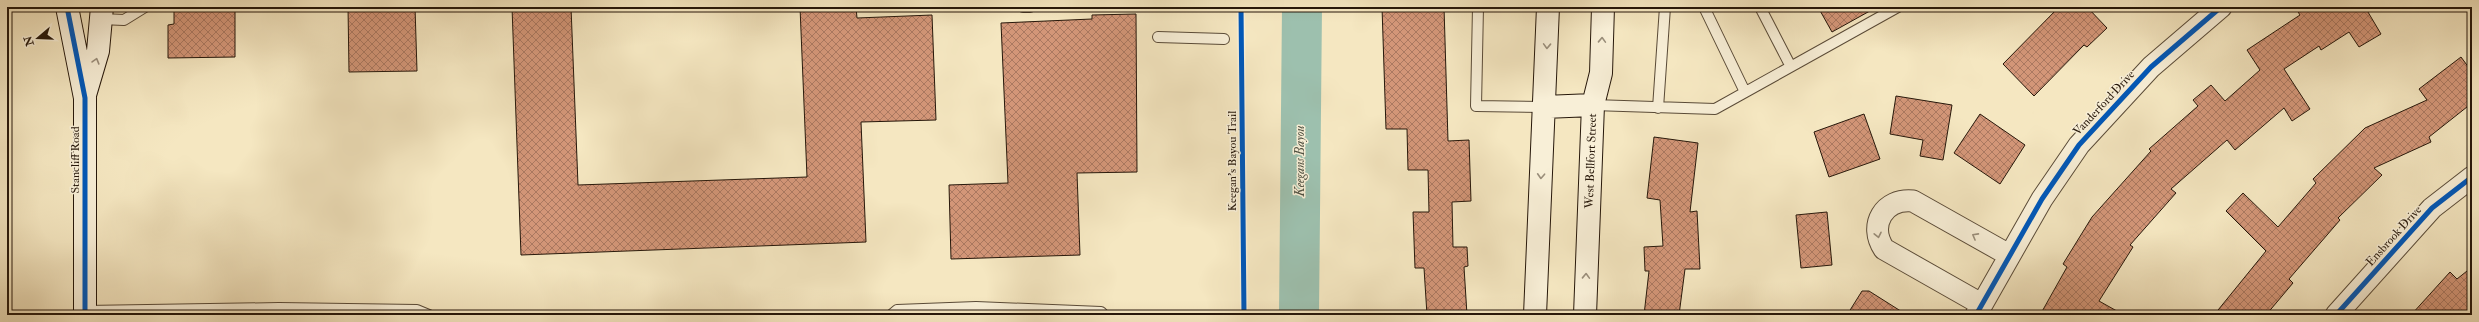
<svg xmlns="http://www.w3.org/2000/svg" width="2479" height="322" viewBox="0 0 2479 322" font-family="'IM FELL Double Pica',serif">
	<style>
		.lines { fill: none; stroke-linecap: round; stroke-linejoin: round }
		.river { stroke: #9dc0ae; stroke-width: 40 }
		.building { fill: url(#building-cross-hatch); stroke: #26170a }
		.lane-casing { stroke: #5a4b38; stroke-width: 12 }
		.street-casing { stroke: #5a4b38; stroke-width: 23 }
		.secondary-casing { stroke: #26170a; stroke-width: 24 }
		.lane { stroke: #f8efd7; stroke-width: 10 }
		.street { stroke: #f8efd7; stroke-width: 21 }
		.secondary { stroke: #f8efd7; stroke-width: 22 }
		.cycleway-casing { stroke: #f8efd7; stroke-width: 8 }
		.cycleway { stroke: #0057b8; stroke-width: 5 }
		.oneway { stroke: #9a8e7b }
		.labels { text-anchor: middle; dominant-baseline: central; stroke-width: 3; stroke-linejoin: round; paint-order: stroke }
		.street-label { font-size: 12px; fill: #26170a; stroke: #f8efd7 }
		.water-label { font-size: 13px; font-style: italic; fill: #505243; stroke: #f8efd7 }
	</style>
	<defs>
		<pattern id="building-cross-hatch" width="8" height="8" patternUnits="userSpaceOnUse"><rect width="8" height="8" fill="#d39678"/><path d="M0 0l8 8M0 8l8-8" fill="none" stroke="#ab7961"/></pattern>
	</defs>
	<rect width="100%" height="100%" fill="#f5e7c1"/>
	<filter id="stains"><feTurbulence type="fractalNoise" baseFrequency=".005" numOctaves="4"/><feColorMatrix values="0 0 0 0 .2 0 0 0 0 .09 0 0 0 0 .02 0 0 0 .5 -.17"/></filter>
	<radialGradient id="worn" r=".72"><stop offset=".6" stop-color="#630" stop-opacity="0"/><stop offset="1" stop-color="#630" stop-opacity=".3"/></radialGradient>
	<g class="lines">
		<path class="river" d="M1299 315 1302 7"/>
	</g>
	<path class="building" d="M174 7H235V57L168 58V25L174 24Z
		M348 7H415L417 71 349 72Z
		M512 7H571L578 185 807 177 800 7H856L857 18 932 15 936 120 861 122 866 242 521 255Z
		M1382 7H1444L1448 141 1469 140 1471 201 1452 202 1453 247H1467L1468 266 1464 267 1467 315H1427L1424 268H1415L1413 212H1429L1428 170H1408L1407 129H1386Z
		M1818 7H1877L1832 32Z
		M2059 7H2087L2107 28 2087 47 2084 45 2034 96 2003 64Z
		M2295 7H2365L2381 34 2359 47 2349 32 2321 50 2319 46 2284 69 2310 109 2292 121 2284 108 2235 150 2227 140 2171 189 2176 193 2130 245 2133 247 2099 301 2124 315H2040L2067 267 2063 264 2092 217 2151 151 2149 149 2198 106 2193 100 2211 85 2225 101 2260 70 2247 50 2300 15Z
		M1136 14 1137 172 1077 173 1080 255 951 259 949 185 1008 183 1001 23 1092 19V15Z
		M2461 57 2472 72V103L2429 137 2431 142 2374 168 2382 175 2338 218 2340 220 2289 279 2293 283 2266 315H2214L2266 251 2226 211 2243 193 2278 227 2316 183 2313 179 2365 128 2427 100 2419 89Z
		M1896 96 1952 105 1943 160 1920 156 1923 140 1890 134Z
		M1864 114 1880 159 1829 177 1814 132Z
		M1980 114 2025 145 2000 184 1954 153Z
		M1654 137 1698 143 1690 212 1697 211 1700 269H1685L1679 315H1644L1649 271H1645L1644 247 1663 246 1660 200 1647 198Z
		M1827 212 1832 265 1801 268 1796 215Z
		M2472 267V315H2411L2450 272 2457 279Z
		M1862 291H1869L1907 315H1847Z"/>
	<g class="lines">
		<g class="lane-casing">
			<path id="lane" d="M1023 7H1030
				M1478 7 1476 106 1544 107
				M1704 7 1745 92
				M1760 7 1790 65
				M101 19 124 20 145 7
				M1158 37 1224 39
				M1593 105 1715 109 1898 7
				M1658 108 1665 7
				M85 311 279 308 417 310 429 315
				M891 315 897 310 976 307 1101 312 1104 315"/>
		</g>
		<g class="street-casing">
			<path id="street" d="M1981 304 1884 249C1868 225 1884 198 1913 201L2009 255
				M1976 315 2042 199 2079 145 2151 67 2221 7
				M2336 315 2432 208 2472 177"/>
		</g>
		<g class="secondary-casing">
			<path id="secondary" d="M67 7 85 98V315
				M85 95 98 51 102 7
				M1544 107 1593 105
				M1535 315 1548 7
				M1585 315 1593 105 1601 73 1603 7"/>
		</g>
		<use href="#lane" class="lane"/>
		<use href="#street" class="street"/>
		<use href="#secondary" class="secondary"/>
		<g class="cycleway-casing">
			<path id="cycleway" d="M67 7 85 98V315
				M1241 7 1244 315
				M1976 315 2042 199 2079 145 2151 67 2221 7
				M2336 315 2432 208 2472 177"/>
		</g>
		<use href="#cycleway" class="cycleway"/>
	</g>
	<defs><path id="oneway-chevron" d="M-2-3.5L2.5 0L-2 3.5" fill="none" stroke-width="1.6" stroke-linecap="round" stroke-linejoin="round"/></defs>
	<g class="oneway">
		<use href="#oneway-chevron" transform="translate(1602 40) rotate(-88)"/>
		<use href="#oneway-chevron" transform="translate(1547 46) rotate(92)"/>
		<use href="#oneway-chevron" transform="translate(96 61) rotate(-74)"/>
		<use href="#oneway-chevron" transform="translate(1541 176) rotate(93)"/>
		<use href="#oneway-chevron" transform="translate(1878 235) rotate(78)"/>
		<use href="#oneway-chevron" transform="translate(1975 236) rotate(-151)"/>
		<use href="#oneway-chevron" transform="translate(1586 276) rotate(-88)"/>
	</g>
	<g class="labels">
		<g class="street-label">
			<text transform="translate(2104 103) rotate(-47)">Vanderford Drive</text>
			<text transform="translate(75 160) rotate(-90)">Stancliff Road</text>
			<text transform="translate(1232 161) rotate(-90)">Keegan's Bayou Trail</text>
			<text transform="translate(1591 161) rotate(-88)">West Bellfort Street</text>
			<text transform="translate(2394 236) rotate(-48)">Ensbrook Drive</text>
		</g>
		<g class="water-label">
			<text transform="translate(1300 161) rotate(-90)">Keegans Bayou</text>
		</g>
	</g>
	<rect width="2479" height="322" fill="none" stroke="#f5e7c1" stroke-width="24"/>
	<rect x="8" y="8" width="2463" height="306" fill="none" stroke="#26170a" stroke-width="2"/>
	<rect x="12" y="12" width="2455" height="298" fill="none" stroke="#26170a"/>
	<g transform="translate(38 38) rotate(251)" stroke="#f8efd7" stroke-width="3" paint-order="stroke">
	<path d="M0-3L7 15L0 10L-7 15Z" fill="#26170a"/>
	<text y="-6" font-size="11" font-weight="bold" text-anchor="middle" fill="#26170a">N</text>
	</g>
	<rect width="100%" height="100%" filter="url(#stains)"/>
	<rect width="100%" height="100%" fill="url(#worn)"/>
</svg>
